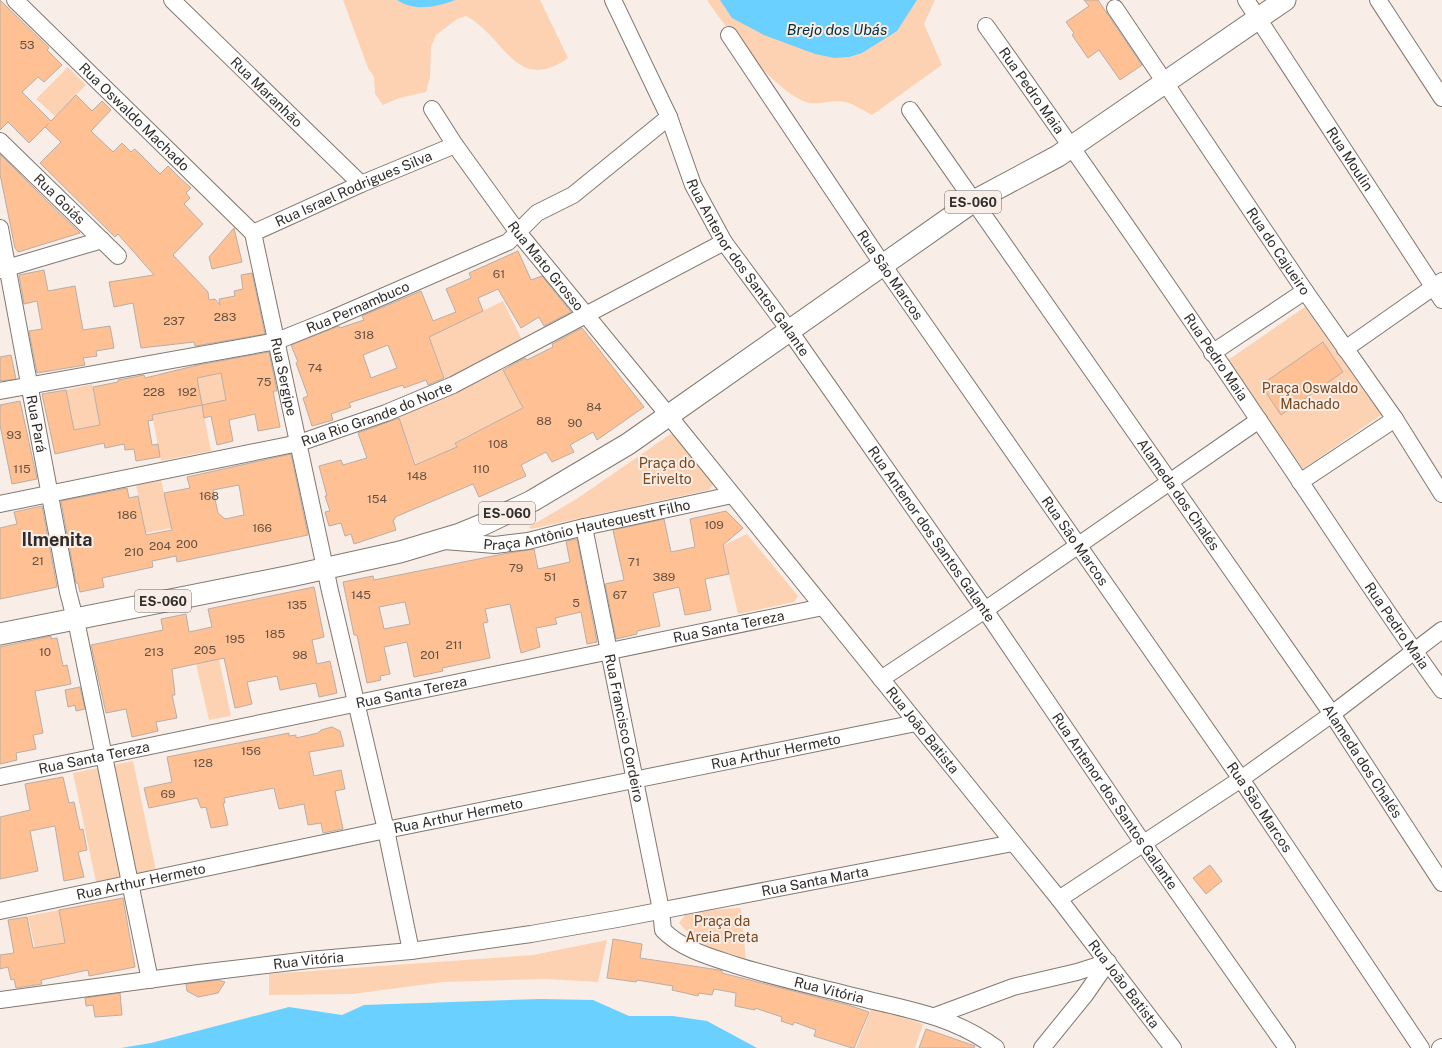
<svg xmlns="http://www.w3.org/2000/svg" width="1442" height="1048" viewBox="0 0 1442 1048" font-family="'Public Sans',sans-serif">
	<style>
		.green { fill: #fdd2b3 }
		.water { fill: #6ad0ff }
		.building { fill: #ffc193; stroke: #b8aea7; fill-rule: evenodd }
		.lines { fill: none; stroke-linecap: round; stroke-linejoin: round }
		.minor-casing { stroke: #817871; stroke-width: 18 }
		.major-casing { stroke: #817871; stroke-width: 23 }
		.minor { stroke: #fff; stroke-width: 16 }
		.major { stroke: #fff; stroke-width: 21 }
		.labels { text-anchor: middle; dominant-baseline: central; stroke-width: 4; stroke-linejoin: round; paint-order: stroke }
		.number-label { font-size: 12px; fill: #645144 }
		.shield { fill: #f9eee7; stroke: #6c6662; stroke-width: 1 }
		.shield-label { font-size: 13px; font-weight: bold; fill: #302c29 }
		.street-label { font-size: 14px; fill: #302c29; stroke: #f9eee7 }
		.park-label { font-size: 14px; fill: #78471d; stroke: #f9eee7 }
		.water-label { font-size: 15px; font-style: italic; fill: #002d40; stroke: #f9eee7 }
		.district-label { font-size: 18px; font-weight: bold; fill: #302c29; stroke: #f9eee7 }
	</style>
	<rect width="100%" height="100%" fill="#f9eee7"/>
	<path class="green" d="M343 0H540L568 58C515 95 505 36 466 16L457 19 436 35 431 47 430 77 426 92 399 98 383 105 375 94 374 77 368 68Z
		M707 0H935L924 24 942 65 872 115C864 111 854 104 845 102 833 99 818 106 806 102 775 92 725 27 707 0Z
		M68 67 86 85 55 116 36 99Z
		M503 301 523 342 445 379 429 337Z
		M1305 307 1381 415 1303 469 1228 360Z
		M206 362 209 375 221 373 227 400 202 405 211 451 161 461 152 415 202 405 194 365Z
		M501 367 523 408 455 442 461 456 442 465 437 455 416 464 398 417 435 401Z
		M92 384 100 425 74 430 66 390Z
		M672 433 682 440 679 442 714 483 709 490 531 529 529 527 578 498Z
		M161 480 172 528 146 533 136 485Z
		M747 534 798 596 794 602 738 614 722 546Z
		M219 659 231 716 209 720 196 664Z
		M133 761 156 870 96 882 73 773Z
		M741 908 746 960C721 953 696 944 679 923L688 911Z
		M59 910 65 943 35 948 28 916Z
		M607 940 598 982 545 979 443 982 353 994 269 995V974L533 955Z
		M872 1007 923 1024 915 1048H856Z"/>
	<path class="water" d="M397 0H455C437 7 414 12 397 0Z
		M720 0H917L897 31 862 53 849 57 834 58 815 54 764 35 732 18Z
		M540 999 593 1000 629 1016H673L707 1021 757 1048H121L151 1043 289 1007 342 1015 364 1005Z"/>
	<path class="building" d="M0 0 49 48 47 50 62 65 44 82 38 77 22 92 51 121 76 95 92 111 102 101 111 110 91 131 113 152 122 143 131 152 135 149 160 174 168 166 179 177 191 188 186 193 190 198 184 204 203 224 173 255 208 292 209 300 215 299 220 305 219 299 235 296 234 291 243 289 241 275 252 273 265 334 195 346 194 342 141 348 133 303 114 307 109 282 154 275 118 234 115 237 40 163 61 142 45 127 49 123 29 143 8 122 0 130Z
		M1084 0H1098L1142 65 1120 80 1099 50 1088 58 1072 35 1074 33 1066 22 1089 6Z
		M0 154 49 203 80 233 18 252 15 248 0 174Z
		M234 228 242 262 212 269 209 257Z
		M518 251 531 280 542 276 571 312 544 326 539 317 521 328 498 289 478 298 483 311 429 337 444 378 428 385 426 380 404 388 403 385 349 403 351 407 331 414 333 420 312 426 303 398 308 396 296 363 298 362 291 345 339 326 340 328 364 320 362 316 421 291 433 321 456 312 446 289 471 278 469 273ZM388 345 397 368 371 378 363 355Z
		M44 270 48 291 75 286 83 330 110 326 114 348 96 351 97 356 83 358 85 365 37 373 29 331 42 329 37 301 24 304 19 275Z
		M582 328 644 407 597 440 593 432 570 445 574 452 552 462 546 452 521 465 526 476 479 497 473 484 395 517V519L393 520 396 530 354 544 351 534 345 536 341 523 329 526 325 512 330 511 325 496H327L319 466 341 460 343 465 367 458 358 433 399 418 415 465 457 447 455 443 523 408 503 370 525 358 527 360 553 347 552 344Z
		M1323 342 1343 372 1281 415 1261 385Z
		M269 352 277 391H273L280 427 258 431 255 414 229 420 233 441 217 445 211 416 204 418 202 405 152 415 153 420 148 421 152 445 158 444 160 457 136 461 134 449 125 450 124 444 105 448 104 443 55 454 42 394 66 390 74 430 100 425 93 387 118 382V380L144 375 145 378 198 365ZM221 373 226 400 202 405 197 378Z
		M11 355 16 379 0 381V357Z
		M20 401 37 479 12 484 0 425V405Z
		M291 454 308 535 177 562 176 556 152 561 153 567 102 578 104 587 80 592 78 583H76L61 501 127 488 129 498 138 496 146 535 172 530 164 493 190 488 187 477ZM239 485 244 515 225 519 218 513 213 490Z
		M42 506 57 587 0 599V528L17 524 14 512Z
		M726 511 743 528 723 545 729 574 705 579 711 610 685 615 679 587 653 593 660 626 637 631V634L616 639 605 584 624 580 613 530 664 519 671 552 695 547 690 519Z
		M577 539 597 642 587 644 581 612 555 618 557 624 536 628 540 647 521 653 510 604 485 609 488 622 483 623 490 658 442 668 443 671 414 677 407 642 384 647 390 674 380 676 381 680 367 683 357 635H354L343 582 373 576 374 580 503 554 534 549 538 569 570 562 566 541ZM405 602 410 624 384 629 379 607Z
		M314 587 324 637 312 640 317 664 330 661 337 693 319 697 316 683 280 690 277 676 247 682 252 704 235 708 224 658 172 669 175 695H172L177 718 156 722 158 731 132 737 126 709 106 713 91 645 163 630 161 619 186 614 189 632 212 627 208 609Z
		M51 636V639L57 638 63 666 67 665 71 684 35 691 43 733 33 735 36 749 16 753 17 760 0 764V647Z
		M80 687 85 709 76 711 75 705 68 707 65 690Z
		M332 727 340 731 344 746 309 752 314 776 341 770 345 789 335 791 343 829 323 833 321 823 308 825 304 804 279 809 274 788 224 798 225 803H223L228 825 211 828 206 807 201 808 197 798 149 808 144 788 172 782 167 757 289 733V736L296 735V738L318 733 321 730Z
		M63 777 69 803 74 802 80 830 83 829 87 850 78 852 84 877 64 881 55 826 30 831 38 871 0 879V817L30 810 25 784Z
		M1210 865 1222 881 1206 894 1193 878Z
		M123 898 135 967 89 976 88 970 41 980 42 984 16 988 14 979 11 980 8 967 0 969V955L14 953 8 920 27 917 33 948 65 943 59 910Z
		M613 939 642 944 640 958 719 970 722 971V973L848 1005 869 1012 854 1048H852L814 1036 816 1030 794 1022 793 1025 781 1021 782 1017 755 1008V1010L735 1006 736 993 714 989 712 995 699 993 698 996 672 990 673 986 637 980 636 982 607 978Z
		M218 980 225 982 218 993 198 997 187 991 186 984Z
		M120 993 122 1015 95 1017 93 1005 86 1006 85 998Z
		M926 1029 975 1046 974 1048H919Z"/>
	<g class="lines">
		<g class="minor-casing">
			<g id="minor">
				<path id="s1" d="M15 0 253 233"/>
				<path id="s2" d="M172 0 361 184"/>
				<path id="s3" d="M613 0 669 117 693 185 724 242 789 330 985 610 1143 843 1287 1048"/>
				<path id="s4" d="M1246 0 1442 300"/>
				<path d="M1378 0 1442 98"/>
				<path id="s5" d="M1115 8 1305 291 1395 419 1442 494"/>
				<path id="s6" d="M986 26C1079 157 1171 289 1260 422 1321 511 1379 603 1442 690"/>
				<path id="s7" d="M729 35 883 265 1241 779 1421 1048"/>
				<path id="s8" d="M432 109 455 145 517 231 669 416 1059 899 1173 1048"/>
				<path id="s9" d="M910 110 1332 714 1442 883"/>
				<path id="s10" d="M0 141 118 256"/>
				<path id="s11" d="M0 228 68 592 78 630 150 980"/>
				<path id="s12" d="M253 233 330 591 386 830 411 951"/>
				<path id="s13" d="M253 233 361 184 455 145"/>
				<path d="M0 270 102 240"/>
				<path d="M1345 349 1442 281"/>
				<path d="M1212 353 1305 291"/>
				<path id="s14" d="M0 391 277 341 329 320 508 242 537 213 573 195 669 117"/>
				<path d="M1300 482 1395 419"/>
				<path id="s15" d="M0 504 299 443 386 413 453 385 724 242"/>
				<path id="s16" d="M584 527 661 910 663 930C681 949 711 957 735 965 780 979 827 989 873 1001 917 1011 959 1020 996 1048"/>
				<path id="s17" d="M444 541 495 545 528 541 584 527 732 495"/>
				<path d="M881 679 985 610 1259 420"/>
				<path id="s18" d="M0 777 823 607"/>
				<path d="M1059 899 1241 779 1332 714 1442 630"/>
				<path id="s19" d="M0 911 386 830 916 723"/>
				<path id="s20" d="M0 1000 199 973 309 960 411 951 531 934 617 919 1013 843"/>
				<path d="M935 1016 1013 987 1077 972 1108 962"/>
				<path d="M1042 1048 1085 995 1108 962"/>
				<path d="M1440 1048 1442 1047"/>
			</g>
		</g>
		<g class="major-casing">
			<path id="major" d="M0 634 291 576 400 552 460 534 482 525 532 501 628 444 974 201 1058 156 1285 0"/>
		</g>
		<use href="#minor" class="minor"/>
		<use href="#major" class="major"/>
	</g>
	<g class="labels">
		<g class="number-label">
			<text x="27" y="45">53</text>
			<text x="499" y="274">61</text>
			<text x="225" y="317">283</text>
			<text x="174" y="321">237</text>
			<text x="364" y="335">318</text>
			<text x="315" y="368">74</text>
			<text x="264" y="382">75</text>
			<text x="154" y="392">228</text>
			<text x="187" y="392">192</text>
			<text x="594" y="407">84</text>
			<text x="544" y="421">88</text>
			<text x="575" y="423">90</text>
			<text x="14" y="435">93</text>
			<text x="498" y="444">108</text>
			<text x="22" y="469">115</text>
			<text x="481" y="469">110</text>
			<text x="417" y="476">148</text>
			<text x="209" y="496">168</text>
			<text x="377" y="499">154</text>
			<text x="127" y="515">186</text>
			<text x="714" y="525">109</text>
			<text x="262" y="528">166</text>
			<text x="187" y="544">200</text>
			<text x="160" y="546">204</text>
			<text x="134" y="552">210</text>
			<text x="38" y="561">21</text>
			<text x="634" y="562">71</text>
			<text x="516" y="568">79</text>
			<text x="550" y="577">51</text>
			<text x="664" y="577">389</text>
			<text x="361" y="595">145</text>
			<text x="620" y="595">67</text>
			<text x="576" y="603">5</text>
			<text x="297" y="605">135</text>
			<text x="275" y="634">185</text>
			<text x="235" y="639">195</text>
			<text x="454" y="645">211</text>
			<text x="205" y="650">205</text>
			<text x="45" y="652">10</text>
			<text x="154" y="652">213</text>
			<text x="300" y="655">98</text>
			<text x="430" y="655">201</text>
			<text x="251" y="751">156</text>
			<text x="203" y="763">128</text>
			<text x="168" y="794">69</text>
		</g>
		<g class="shield">
			<rect x="945" y="191" width="56" height="22" rx="3"/>
			<rect x="479" y="502" width="56" height="22" rx="3"/>
			<rect x="135" y="590" width="56" height="22" rx="3"/>
		</g>
		<g class="shield-label">
			<text x="973" y="202">ES-060</text>
			<text x="507" y="513">ES-060</text>
			<text x="163" y="601">ES-060</text>
		</g>
		<g class="street-label">
			<text stroke="none"><textPath href="#s6" startOffset="79">Rua Pedro Maia</textPath></text>
			<text stroke="none"><textPath href="#s2" startOffset="132">Rua Maranhão</textPath></text>
			<text stroke="none"><textPath href="#s1" startOffset="167">Rua Oswaldo Machado</textPath></text>
			<text stroke="none"><textPath href="#s4" startOffset="190">Rua Moulin</textPath></text>
			<text stroke="none"><textPath href="#s13" startOffset="110">Rua Israel Rodrigues Silva</textPath></text>
			<text stroke="none"><textPath href="#s10" startOffset="83">Rua Goiás</textPath></text>
			<text stroke="none"><textPath href="#s5" startOffset="293">Rua do Cajueiro</textPath></text>
			<text stroke="none"><textPath href="#s8" startOffset="194">Rua Mato Grosso</textPath></text>
			<text stroke="none"><textPath href="#s3" startOffset="301">Rua Antenor dos Santos Galante</textPath></text>
			<text stroke="none"><textPath href="#s7" startOffset="289">Rua São Marcos</textPath></text>
			<text stroke="none"><textPath href="#s14" startOffset="369">Rua Pernambuco</textPath></text>
			<text stroke="none"><textPath href="#s6" startOffset="403">Rua Pedro Maia</textPath></text>
			<text stroke="none"><textPath href="#s12" startOffset="147">Rua Sergipe</textPath></text>
			<text stroke="none"><textPath href="#s15" startOffset="388">Rua Rio Grande do Norte</textPath></text>
			<text stroke="none"><textPath href="#s11" startOffset="199">Rua Pará</textPath></text>
			<text stroke="none"><textPath href="#s9" startOffset="469">Alameda dos Chalés</textPath></text>
			<text stroke="none"><textPath href="#s17" startOffset="145">Praça Antônio Hautequestt Filho</textPath></text>
			<text stroke="none"><textPath href="#s3" startOffset="625">Rua Antenor dos Santos Galante</textPath></text>
			<text stroke="none"><textPath href="#s7" startOffset="613">Rua São Marcos</textPath></text>
			<text stroke="none"><textPath href="#s6" startOffset="727">Rua Pedro Maia</textPath></text>
			<text stroke="none"><textPath href="#s18" startOffset="744">Rua Santa Tereza</textPath></text>
			<text stroke="none"><textPath href="#s18" startOffset="420">Rua Santa Tereza</textPath></text>
			<text stroke="none"><textPath href="#s16" startOffset="205">Rua Francisco Cordeiro</textPath></text>
			<text stroke="none"><textPath href="#s8" startOffset="792">Rua João Batista</textPath></text>
			<text stroke="none"><textPath href="#s19" startOffset="792">Rua Arthur Hermeto</textPath></text>
			<text stroke="none"><textPath href="#s18" startOffset="96">Rua Santa Tereza</textPath></text>
			<text stroke="none"><textPath href="#s9" startOffset="793">Alameda dos Chalés</textPath></text>
			<text stroke="none"><textPath href="#s3" startOffset="949">Rua Antenor dos Santos Galante</textPath></text>
			<text stroke="none"><textPath href="#s7" startOffset="937">Rua São Marcos</textPath></text>
			<text stroke="none"><textPath href="#s19" startOffset="468">Rua Arthur Hermeto</textPath></text>
			<text stroke="none"><textPath href="#s20" startOffset="824">Rua Santa Marta</textPath></text>
			<text stroke="none"><textPath href="#s19" startOffset="144">Rua Arthur Hermeto</textPath></text>
			<text stroke="none"><textPath href="#s20" startOffset="311">Rua Vitória</textPath></text>
			<text stroke="none"><textPath href="#s8" startOffset="1116">Rua João Batista</textPath></text>
			<text stroke="none"><textPath href="#s16" startOffset="589">Rua Vitória</textPath></text>
		</g>
		<g class="park-label">
			<text x="1310" y="388">Praça Oswaldo<tspan x="1310" dy="16">Machado</tspan></text>
			<text x="667" y="463">Praça do<tspan x="667" dy="16">Erivelto</tspan></text>
			<text x="722" y="921">Praça da<tspan x="722" dy="16">Areia Preta</tspan></text>
		</g>
		<g class="water-label">
			<text x="837" y="29">Brejo dos Ubás</text>
		</g>
		<g class="district-label">
			<text x="57" y="539">Ilmenita</text>
		</g>
	</g>
</svg>
